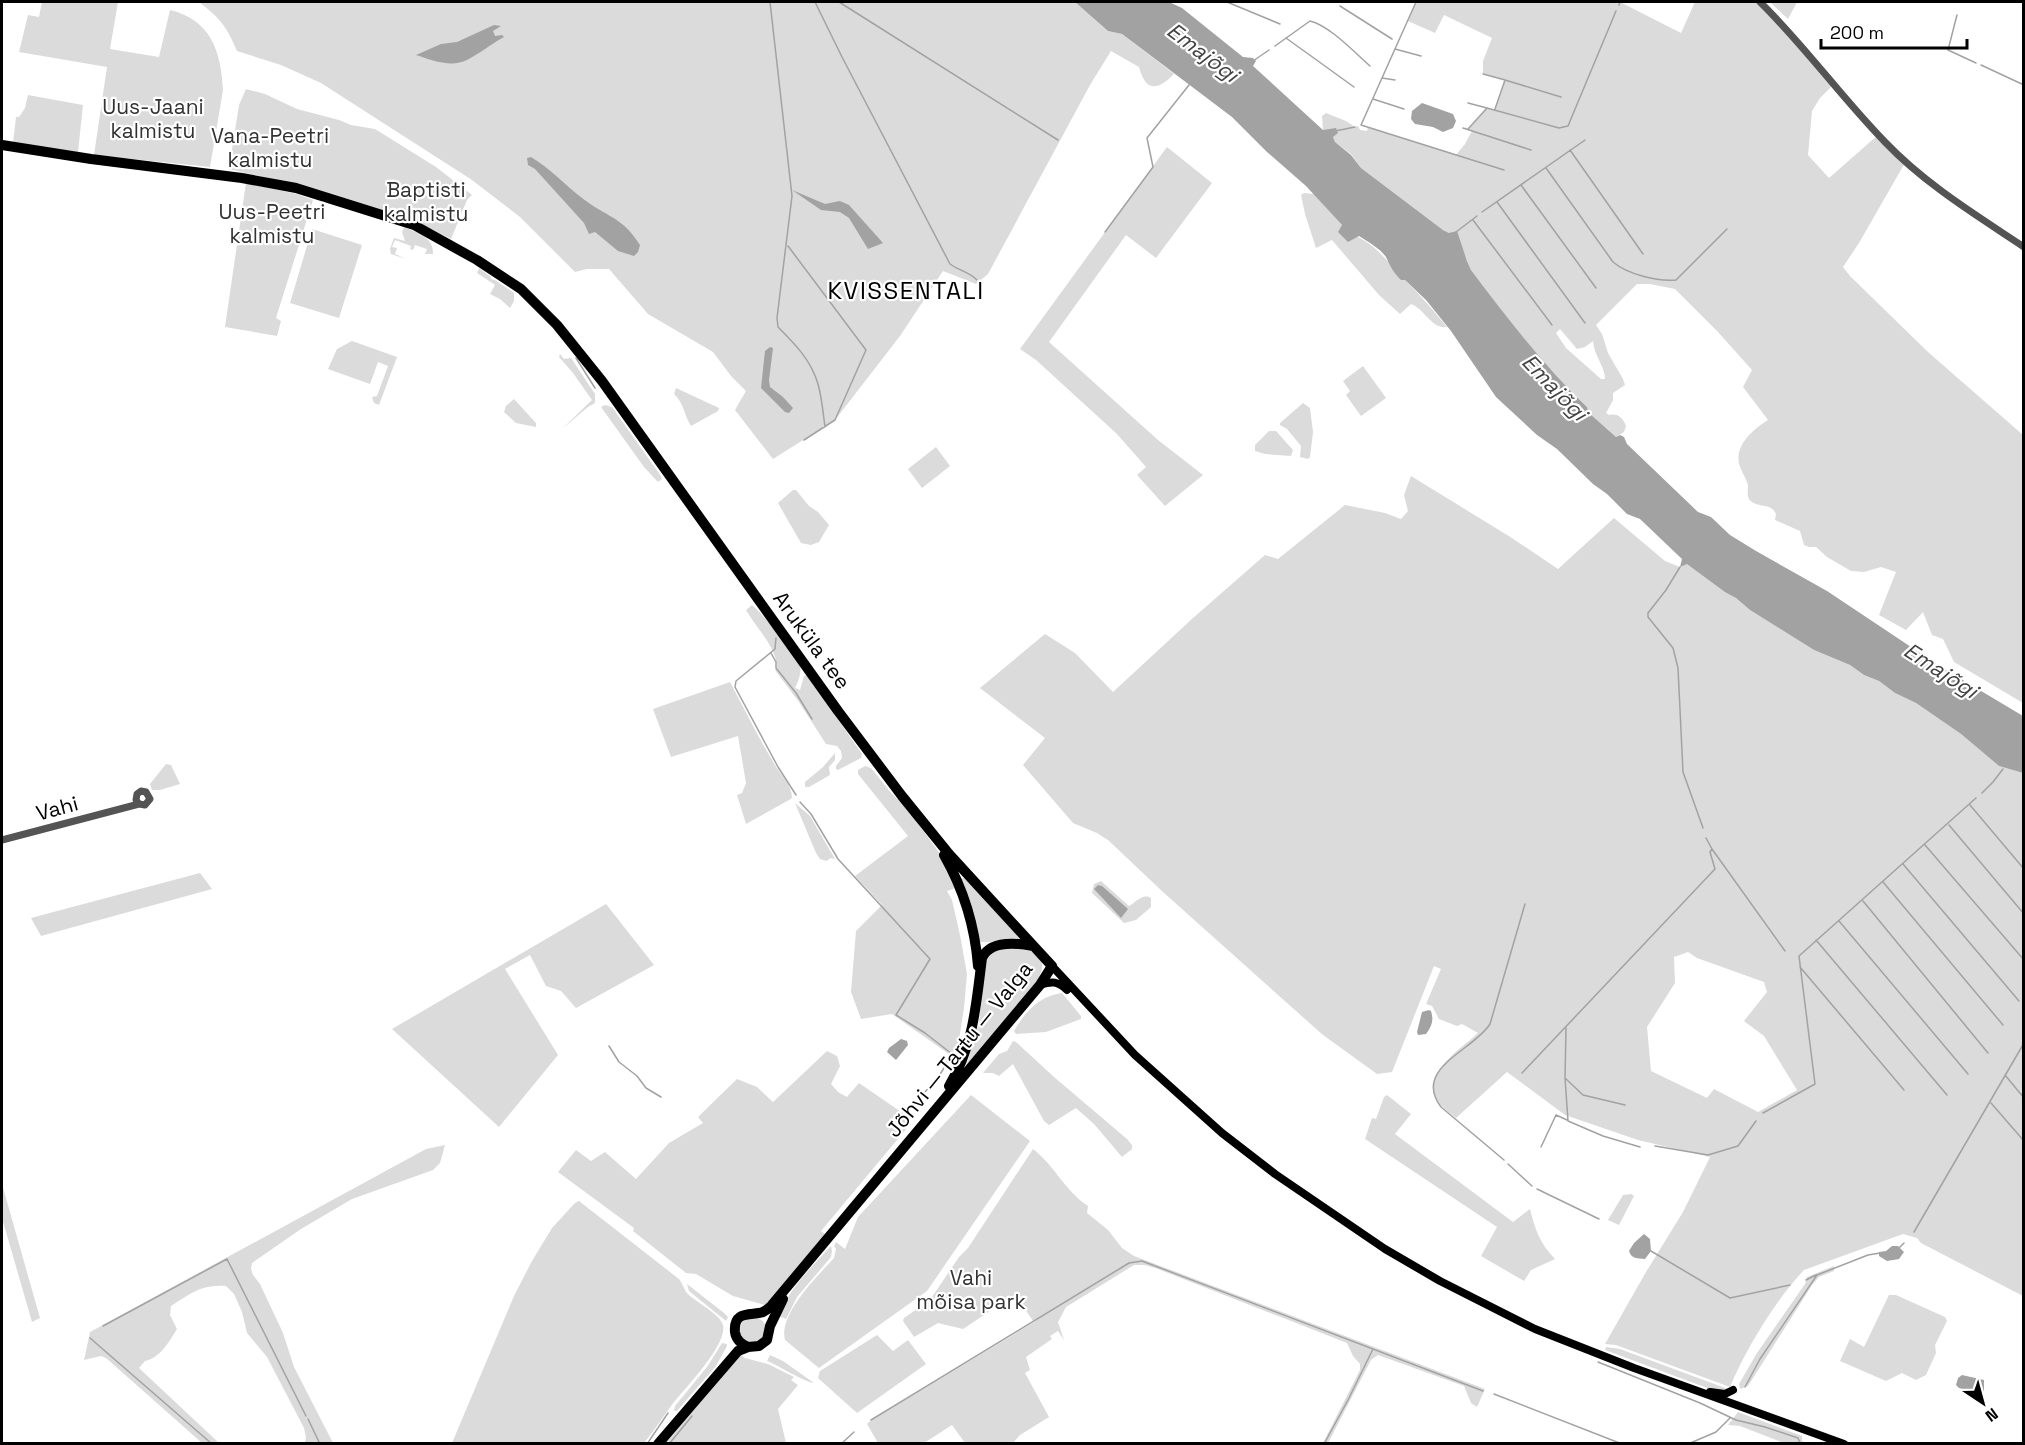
<svg xmlns="http://www.w3.org/2000/svg" width="2025" height="1445" viewBox="0 0 2025 1445" font-family="'Space Grotesk',sans-serif">
	<style>
		.green { fill: #dbdbdb; fill-rule: evenodd }
		.water { fill: #a2a2a2 }
		.lines { fill: none; stroke-linecap: round; stroke-linejoin: round }
		.stream { stroke: #a2a2a2; stroke-width: 1.5 }
		.minor { stroke: #545454; stroke-width: 7 }
		.major { stroke: #000; stroke-width: 8 }
		.highway { stroke: #000; stroke-width: 10 }
		.labels { text-anchor: middle; dominant-baseline: central; stroke-width: 4.5; stroke-linejoin: round; paint-order: stroke }
		.park-label { font-size: 21px; fill: #323232; stroke: #fff }
		.street-label { font-size: 21px; fill: #000; stroke: #fff }
		.water-label { font-size: 22px; font-style: italic; fill: #434343; stroke: #fff }
		.quarter-label { font-size: 24px; letter-spacing: 1.5px; fill: #000; stroke: #fff }
	</style>
	<rect width="100%" height="100%" fill="#fff"/>
	<path class="green" d="M42 2H118L110 49 159 57 170 10C211 20 221 51 223 90L210 167 94 155 107 67 19 52 28 15 39 17Z
		M199 2H1075L1108 31 1122 34 1174 74C1158 90 1146 93 1139 67L1111 51 1090 85 988 274 976 284 943 271 900 336 835 420 773 459 735 410 746 391 731 376 713 352 648 314 609 269H587L575 272 520 217 472 180 321 83 281 65 237 51C227 27 220 18 199 2Z
		M1416 2H1620L1681 33 1695 2H1760L1834 84 1820 98 1812 111 1808 155 1829 178 1878 135 1906 161 1859 243 1843 267 1850 276 1928 352 2023 435V703L1954 662 1943 639 1932 635 1923 612 1906 630 1879 615 1896 572 1881 567 1864 572 1851 571 1827 557 1816 547H1809L1804 545 1800 531 1775 520 1776 514C1771 503 1761 508 1752 502 1746 498 1748 492 1748 485 1746 478 1741 471 1739 464 1735 444 1754 429 1768 420L1743 387 1752 370 1718 332 1675 289 1650 284H1637L1596 325 1602 334 1608 353 1623 379 1625 385 1613 393V400L1606 413 1609 415C1618 413 1623 418 1626 426L1624 432 1616 437 1589 413 1587 407 1542 361 1509 321 1471 270 1462 249 1449 233 1443 230 1361 168 1351 154 1335 142 1333 137 1323 130 1322 116 1326 113 1346 121 1355 127 1358 126 1360 130 1367 131 1368 127 1456 155 1465 144 1472 131 1468 129 1487 108 1495 110 1505 80 1483 74V61L1492 38 1444 15 1435 33 1408 21ZM1560 329 1577 349 1585 347 1593 341C1594 356 1605 366 1605 379H1601L1566 348 1556 333Z
		M1770 2H1797L1788 19Z
		M246 89 265 94 297 109 339 120 351 125 375 129 436 167 472 195 467 200 451 239 414 220 301 186 229 169 239 105Z
		M28 95 83 105 78 152 13 143 16 117H19L25 108Z
		M1167 147 1212 183 1156 258 1126 235 1049 342 1158 440 1203 475 1165 506 1137 475 1146 467 1117 434 1036 360 1020 349Z
		M246 183 297 194 313 200 276 318 281 321 277 336 225 327Z
		M1304 193 1314 194 1342 225 1341 229C1375 242 1383 257 1406 281 1421 296 1434 311 1447 327 1431 329 1425 309 1411 304L1400 314 1379 295 1332 240 1316 248 1305 214 1301 195Z
		M404 227C417 233 434 237 433 254H425L427 249 415 245 413 250 410 249 411 246 395 240 392 247 397 248 395 254 406 259 391 254 390 249 394 238 405 241 402 232Z
		M312 229 362 245 339 318 290 303Z
		M479 268 491 277V279L495 280 514 293V301L510 308 500 299 490 294 495 285 477 273Z
		M352 341 397 357 379 405 374 403 372 397 377 396 388 366 378 362 370 384 328 369 337 349Z
		M560 354 564 359 571 358 595 394V403L588 407 562 429 592 400 573 373 559 357Z
		M1363 366 1386 398 1361 416 1346 395 1350 391 1343 381Z
		M676 388 719 408 718 411 691 426C684 415 684 403 674 394Z
		M514 399 536 423V427L516 423 504 412 506 406Z
		M1303 403 1310 408 1313 432 1310 457 1308 459 1300 457 1301 446 1287 429 1280 425V423Z
		M605 405 612 407 661 476 662 479 658 482 644 467 601 407Z
		M1269 431H1276L1293 450 1291 456 1265 454 1255 451V445Z
		M936 447 950 466 922 488 908 469Z
		M1411 476 1512 538 1558 569 1614 518 1665 561 1680 567 1686 563 1736 598 1750 610 1814 650 1850 665 1864 675 1879 681 1895 693 1916 703 1961 734 1999 766 2023 773V1296L1921 1243 1917 1238 1903 1234 1804 1270C1777 1298 1745 1350 1730 1387L1616 1345 1605 1344 1646 1272 1683 1212 1710 1157 1638 1140 1565 1115 1507 1072 1456 1118C1449 1112 1440 1106 1436 1099 1421 1074 1463 1047 1478 1033L1462 1024 1457 1026 1439 1019 1432 1006 1426 1004 1441 969 1434 966 1392 1072 1377 1074 1323 1035 1305 1019 1163 892 1108 840 1097 833 1073 823 1023 765 1045 738 980 688 1045 634 1075 653 1113 692 1193 618 1265 555 1278 559 1345 505 1385 513 1401 519 1408 511 1404 495ZM1688 952 1697 958 1764 982 1767 992 1744 1021 1764 1036 1797 1090 1758 1112 1714 1089 1707 1098 1651 1071 1647 1027 1675 983 1674 957Z
		M793 490H796L809 506 818 512 829 525 819 542 811 545 801 543 778 503Z
		M752 605C762 613 795 653 800 665 802 672 798 682 795 688L800 690 804 676 807 675 862 754 861 758 838 770 836 769V766L842 758 841 751 837 746 826 744 799 702 775 670 777 668C777 647 756 628 746 610Z
		M730 682C745 710 759 739 775 765 781 776 792 785 792 798L789 800 746 824 737 795 742 793 746 783 738 736 671 757 653 709Z
		M835 753V760L829 767 830 775 809 787H805V782L823 767Z
		M166 764 171 765 180 784 160 790H152L150 784Z
		M865 766 871 768 892 794 905 806 941 855 958 887 947 891 952 900 960 935 967 974 964 1008 956 1059 892 1014 861 1019 851 992 856 931 882 905 855 876 908 836 858 774V770Z
		M795 803 810 816 835 859 831 858 826 861 820 859 816 853Z
		M200 873 212 889 41 936 31 918Z
		M963 878H964L1021 939 1018 941 979 942 961 879Z
		M1101 881 1129 906C1136 902 1143 893 1151 898V907L1136 920 1124 923 1092 893 1094 884Z
		M606 904 654 965 576 1008 561 991 546 986 530 955 505 969 558 1055 499 1127 392 1029Z
		M996 948H1015L1031 951 1042 961V969L1038 980 966 1067 979 1022 985 959Z
		M1062 993 1081 1016V1019L1046 1032 1016 1034 1014 1031C1025 1012 1039 996 1062 993Z
		M1013 1041 1016 1042 1054 1077 1127 1139 1132 1145V1149L1122 1157 1094 1124 1076 1108 1049 1125 1044 1121 1013 1064 999 1076 993 1073H983L999 1054 1007 1051Z
		M827 1051 837 1056 840 1066 831 1084 838 1092 847 1097 859 1083 904 1114 907 1120V1128L821 1231 827 1236 765 1305 733 1296 696 1274 686 1273 633 1231 634 1228 558 1172 576 1150 591 1161 605 1152 636 1179 669 1143 703 1123 698 1117 737 1079 757 1087 773 1102Z
		M971 1095 1030 1141 927 1291 819 1368 785 1340C778 1314 818 1276 834 1258L836 1249 834 1246 836 1242 845 1249 858 1217Z
		M1387 1095 1411 1114 1395 1134 1513 1222 1530 1209C1535 1229 1540 1244 1555 1259L1531 1270 1524 1281 1481 1256 1497 1227 1365 1139 1372 1118 1376 1119 1384 1097Z
		M445 1145 440 1163 433 1170 352 1199 301 1229 252 1263 251 1269 253 1275 260 1284 283 1333 294 1367 333 1443H305L306 1437 304 1428 267 1357 247 1333 242 1312 234 1294 226 1286C202 1284 191 1293 171 1306L170 1315 177 1329C169 1342 160 1358 145 1361L139 1368 219 1443H202L106 1358 101 1356 84 1360 90 1332 426 1149Z
		M1033 1149C1054 1165 1065 1191 1088 1206L1087 1213 1108 1230 1122 1248 1134 1256 1485 1389 1477 1407 1471 1403 1464 1386 1378 1355 1371 1360 1328 1443H1323L1360 1370V1364L1353 1356 1347 1343 1158 1269 1145 1265H1134L1066 1307 1058 1322 1064 1340 1058 1331 1050 1336 1052 1339 1026 1357 1030 1370 1025 1373 1049 1417 1020 1435 1013 1443H965L952 1425 924 1443H878L867 1424 869 1422 1036 1321H1033L1017 1297 1002 1303 963 1329 938 1323 914 1337 903 1321 904 1318 930 1300 959 1257 968 1248Z
		M2 1184 40 1318 32 1322 2 1218Z
		M1631 1194 1634 1196 1619 1225 1608 1220 1623 1195Z
		M579 1201 679 1279C683 1284 684 1290 688 1294 697 1303 720 1314 723 1325 728 1345 683 1390 671 1406 662 1418 654 1431 644 1443H452L514 1296 532 1261 552 1228 575 1203Z
		M831 1246 832 1251 831 1257 797 1297 786 1319 779 1316C789 1288 811 1268 831 1246Z
		M1834 1266V1271L1819 1277 1812 1285 1748 1386 1740 1389 1739 1384 1757 1353 1805 1284 1807 1277Z
		M687 1284 724 1313 728 1317 726 1321 689 1291Z
		M1889 1295H1896L1945 1317 1947 1321 1935 1345 1936 1353 1926 1375 1916 1380 1902 1373 1886 1381 1840 1361 1850 1339 1864 1347Z
		M740 1330a13 13 0 1 1 26 0a13 13 0 1 1-26 0Z
		M877 1335 893 1351 908 1340 926 1364 857 1413 818 1378 820 1371Z
		M722 1343 727 1344V1346L716 1366 677 1411H674L675 1406 707 1367Z
		M1606 1347 1620 1349 1728 1389 1718 1392 1605 1350Z
		M741 1355 745 1358 768 1364 794 1377 791 1380 798 1385 778 1409 786 1443 665 1444Z
		M770 1355 783 1361 814 1383C802 1381 780 1366 767 1361Z
		M1738 1412 1802 1436V1441L1805 1443H1784L1740 1426 1728 1425Z"/>
	<path class="water" d="M1075 2H1169L1182 8 1243 57 1253 58 1256 61 1253 66 1323 130 1336 128 1338 133 1333 137 1335 142 1351 155 1361 168 1443 230 1449 233 1457 231 1467 261 1471 270C1507 318 1543 365 1587 407L1589 413 1616 437 1620 435 1624 437 1627 444 1698 512 1711 517 1730 535 1756 551 1827 591 1941 667 2023 716V773L1999 766 1961 734 1916 703 1895 693 1879 681 1864 675 1850 665 1814 650 1750 610 1736 598 1725 592 1687 564 1680 567 1682 559 1640 519 1627 514 1607 494 1593 484 1557 449 1537 435 1496 397 1451 331 1426 300 1405 280H1401C1394 273 1391 268 1387 259 1383 250 1368 242 1359 236L1348 242 1338 232 1342 225 1306 186 1267 152 1232 117 1134 43 1122 34 1108 31Z
		M494 25 501 26 493 31 495 36 502 35 504 37C491 44 479 54 467 60 451 68 431 60 416 55L441 44 457 42Z
		M1422 103 1453 114 1456 121 1453 128 1443 132 1433 127 1415 124 1411 119 1412 111Z
		M531 157C550 168 565 185 582 198 606 217 622 216 640 245L638 252 634 256 618 251 595 232 589 234 584 223 535 169 528 165 527 158Z
		M792 190 825 204 840 201 849 205 883 243 868 249 849 218 840 212 821 210Z
		M770 347 773 348 769 380 770 387 783 397 793 408 789 413 785 412 761 388 765 351Z
		M1098 885 1102 886 1128 909 1121 918 1094 889Z
		M1429 1010 1431 1011C1434 1020 1432 1026 1426 1034L1418 1035 1417 1032 1422 1012Z
		M901 1039 907 1041 908 1045 896 1060 887 1052 889 1048Z
		M1644 1234 1650 1239 1651 1251 1645 1259C1638 1258 1631 1259 1629 1251L1634 1243Z
		M1892 1246H1898L1904 1252 1899 1259 1887 1261 1879 1256V1252L1886 1251Z
		M1962 1375 1984 1380V1391L1980 1394 1959 1388 1956 1385 1958 1378Z"/>
	<g class="lines">
		<path class="stream" d="M770 2 792 196 777 318 778 327C795 344 811 360 818 384 822 398 823 413 825 427
			M815 2 842 57 950 264C960 271 969 272 977 280
			M839 2 1058 140
			M1227 2 1280 24
			M1416 2 1361 125 1504 170
			M1619 5 1620 2
			M1340 6 1392 39
			M1957 15 1948 50 1976 63
			M1286 38 1354 87
			M1275 46 1310 21C1330 26 1354 52 1370 66
			M1395 49 1421 56
			M1253 61 1269 50
			M1981 65 2024 85
			M1483 74 1505 80
			M1382 78 1395 80
			M1373 99 1404 109
			M1468 103 1487 108
			M1495 109 1505 80 1561 97
			M1463 128 1531 150
			M1468 129 1487 108 1559 128 1568 126 1616 11
			M1335 131 1355 127
			M1570 150 1643 254
			M1546 168 1613 262C1627 274 1658 282 1676 280L1727 229
			M1521 185 1596 288
			M1497 202 1585 323
			M1482 212 1585 140
			M1473 220 1552 325
			M1105 232 1153 167 1147 138 1189 85
			M1456 232 1477 216
			M788 246 866 350 835 420 804 440
			M576 358 595 388
			M1680 567 1666 590 1648 613V617L1673 648 1678 668 1683 772 1703 828
			M776 638 775 649 736 681 735 687 778 767 796 795
			M771 653 776 662V668L796 693 812 719
			M1982 793 1993 782 2003 769
			M800 802 811 814 838 859 930 959 896 1015 925 1033 952 1054 938 1078 924 1093
			M1970 805 2024 869
			M1949 825 2024 914
			M1925 845 2024 960
			M1712 849 1785 951
			M1903 864 2019 1001
			M1883 882 2003 1025
			M1863 901 1988 1053
			M1839 921 1968 1074
			M1816 940 1947 1095
			M1800 967 1904 1090
			M1566 1028 1565 1078 1568 1121 1603 1136 1640 1147
			M609 1046 619 1062 637 1076 646 1088 661 1097
			M1522 1073 1715 869 1710 852 1712 849 1706 838
			M2005 1075 2024 1098
			M1565 1078 1583 1095 1625 1105
			M1991 1103 2024 1141
			M1763 1113 1815 1084 1799 956 1976 798
			M1655 1146 1708 1155 1738 1146 1756 1121
			M1541 1147 1556 1115 1567 1120
			M1504 1160 1441 1107C1412 1068 1473 1051 1490 1024L1525 904
			M1508 1164 1532 1186
			M1537 1189 1599 1219
			M1914 1232 2024 1043
			M1899 1248 1904 1243
			M1651 1251 1730 1298 1790 1285
			M1806 1280 1816 1275
			M103 1326 227 1259 306 1416
			M90 1338 212 1444
			M1598 1362 1700 1403 1736 1420 1765 1427 1798 1438 1800 1443
			M1745 1387 1760 1359 1817 1275 1868 1255 1880 1253
			M1494 1394 1622 1444
			M308 1419 320 1444
			M871 1420 1129 1263 1142 1261 1483 1391
			M647 1444 668 1413
			M669 1444 692 1416
			M841 1444 854 1432
			M1324 1444 1348 1400 1373 1349
			M1688 1444 1716 1432 1730 1418"/>
		<path class="minor" d="M1760 2C1805 46 1841 97 1885 142 1925 184 1976 215 2024 247
			M2 840 139 804 145 805 150 799 146 792 141 791 137 794 136 800 139 804"/>
		<path class="major" d="M1052 966 1135 1055 1222 1133 1275 1174 1385 1249 1440 1281 1535 1329 1634 1368 1844 1444
			M1040 985C1052 981 1058 981 1067 990
			M1710 1392 1725 1394 1733 1390"/>
		<path class="highway" d="M2 145 91 159 242 178 296 188 414 225 477 260 521 289 557 325 602 381 838 711 902 796 949 854 1052 966 1040 985 771 1306C769 1308 765 1311 763 1312 753 1316 733 1309 735 1332 736 1340 741 1344 748 1347
			M944 855C964 890 975 927 978 966
			M949 1086C974 1045 976 1004 982 958 990 940 1017 943 1033 946
			M658 1444 738 1351 748 1347 759 1346 767 1340 770 1326 783 1299"/>
	</g>
	<g class="labels">
		<g class="park-label">
			<text x="153" y="106">Uus-Jaani<tspan x="153" dy="24">kalmistu</tspan></text>
			<text x="270" y="135">Vana-Peetri<tspan x="270" dy="24">kalmistu</tspan></text>
			<text x="426" y="189">Baptisti<tspan x="426" dy="24">kalmistu</tspan></text>
			<text x="272" y="211">Uus-Peetri<tspan x="272" dy="24">kalmistu</tspan></text>
			<text x="971" y="1277">Vahi<tspan x="971" dy="24">mõisa park</tspan></text>
		</g>
		<g class="street-label">
			<text transform="translate(812 640) rotate(54)">Aruküla tee</text>
			<text transform="translate(57 808) rotate(-15)">Vahi</text>
			<text transform="translate(959 1049) rotate(-51)">Jõhvi — Tartu — Valga</text>
		</g>
		<g class="water-label">
			<text transform="translate(1203 52) rotate(37)">Emajõgi</text>
			<text transform="translate(1555 387) rotate(46)">Emajõgi</text>
			<text transform="translate(1941 670) rotate(33)">Emajõgi</text>
		</g>
		<g class="quarter-label">
			<text x="906" y="290">KVISSENTALI</text>
		</g>
	</g>
	<rect width="2025" height="1445" fill="none" stroke="#000000" stroke-width="6"/>
	<g transform="translate(1983 1403) rotate(144)" stroke="#ffffff" stroke-width="4.5" paint-order="stroke">
	<path d="M0-4.5L10 22L0 15L-10 22Z" fill="#000000"/>
	<text y="-9" font-size="16" font-weight="bold" text-anchor="middle" fill="#000000">N</text>
	</g>
	<path d="M1821 39v9h146v-9" fill="none" stroke="#000000" stroke-width="3"/>
	<text x="1830" y="39" font-size="18" fill="#000000" stroke="#ffffff" stroke-width="4.5" paint-order="stroke">200 m</text>
</svg>
